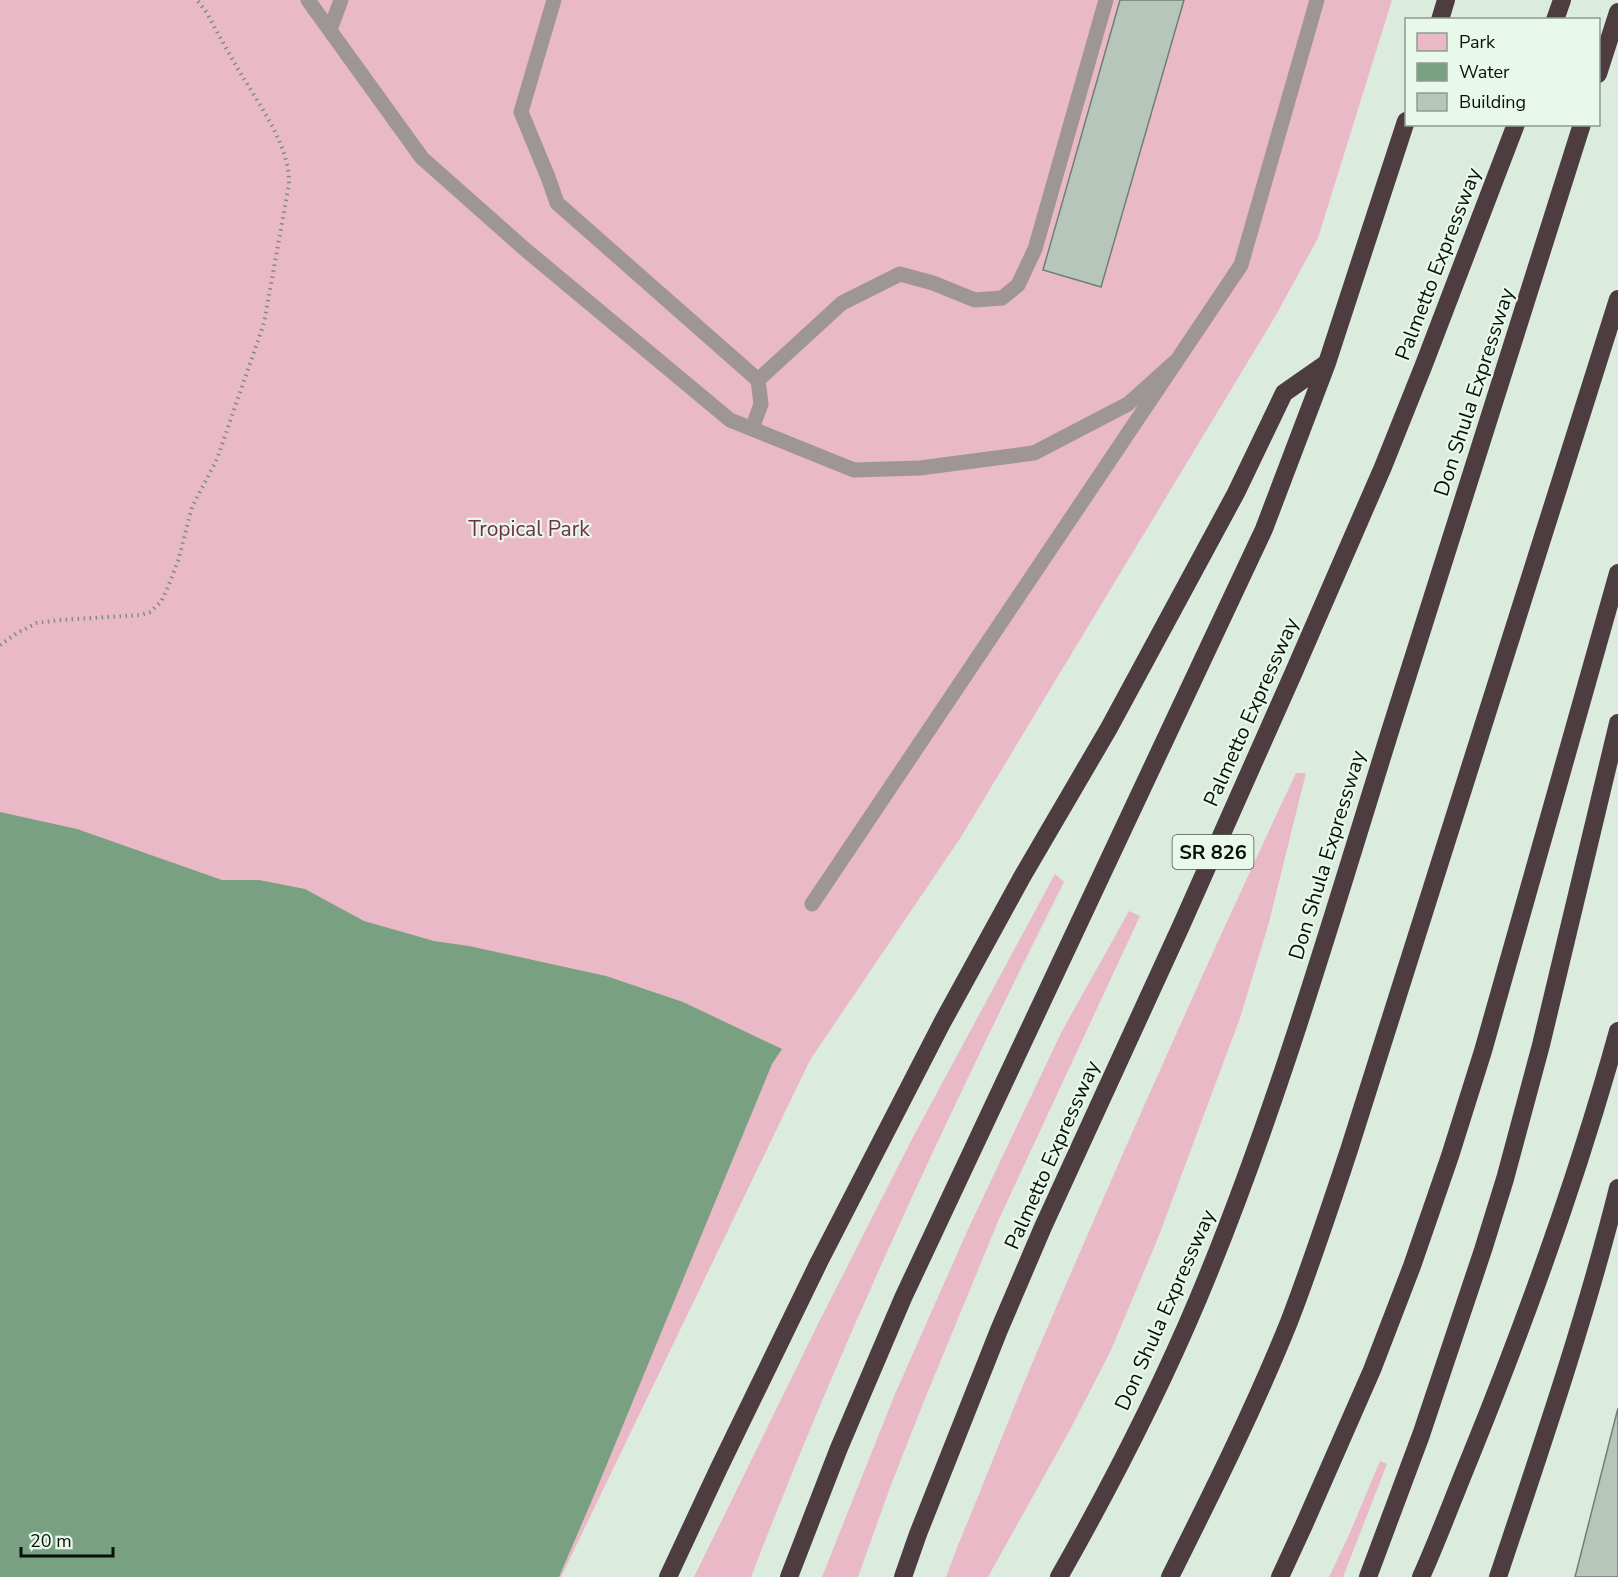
<svg xmlns="http://www.w3.org/2000/svg" width="1618" height="1577" viewBox="0 0 1618 1577" font-family="'Nunito Sans',sans-serif">
	<style>
		.green { fill: #eab9c7 }
		.water { fill: #78a081 }
		.building { fill: #b7c6ba; stroke: #707f73; stroke-width: 1.5 }
		.lines { fill: none; stroke-linecap: round; stroke-linejoin: round }
		.path { stroke: #808c83; stroke-width: 4; stroke-dasharray: 1.5 4.5; stroke-linecap: butt }
		.service { stroke: #9e9597; stroke-width: 15 }
		.motorway { stroke: #4d3c40; stroke-width: 18 }
		.labels { text-anchor: middle; dominant-baseline: central; stroke-width: 4.5; stroke-linejoin: round; paint-order: stroke }
		.shield { fill: #e8f9eb; stroke: #4c554e; stroke-width: 1.5 }
		.shield-label { font-size: 20px; font-weight: bold; fill: #090f0b }
		.street-label { font-size: 21px; fill: #090f0b; stroke: #e8f9eb }
		.park-label { font-size: 21px; fill: #703047; stroke: #e8f9eb }
	</style>
	<rect width="100%" height="100%" fill="#dbebde"/>
	<path class="green" d="M0 0H1392L1318 238 1276 315 961 837 810 1060 561 1577H0Z
		M1296 773H1306L1268 926 1240 1018 1158 1238 1111 1350 1071 1428 988 1577H946L958 1545C988 1474 1015 1402 1046 1331 1126 1144 1209 958 1296 773Z
		M1055 874 1064 882C950 1109 842 1340 751 1577H694L819 1322 912 1139Z
		M1129 911 1140 916 999 1219 922 1406 891 1485 858 1577H822L895 1394 970 1225 1061 1033Z
		M1380 1461 1387 1464 1343 1577H1329L1349 1535Z"/>
	<path class="water" d="M0 812 77 829 222 880H259L305 889 364 921 434 941 469 946 606 976 683 1002 782 1049 772 1064 595 1493 559 1577H0Z"/>
	<path class="building" d="M1120 0H1184L1101 287 1043 270Z
		M1618 1408V1577H1575Z"/>
	<g class="lines">
		<path class="path" d="M0 645 17 633 37 623 60 620 141 615 150 612 161 602 168 587 178 561 192 507 217 459 264 323 289 184C290 146 260 106 241 74 229 54 218 34 207 13L197 0"/>
		<path class="service" d="M308 0 422 158 527 251 730 420 854 470 920 468 1034 453 1128 404 1177 360
			M554 0 521 112 548 177 557 203 758 380 761 404 752 429
			M330 30 341 0
			M758 380 842 303 900 274 933 283 975 300 1002 298 1018 285 1035 249 1106 0
			M812 904 1241 265 1317 0"/>
		<path class="motorway" d="M1440 20 1446 0
			M1555 20 1562 0
			M1598 74 1618 12
			M668 1577 718 1470 819 1262 942 1023 1022 877 1109 728 1236 493 1284 393 1327 363
			M789 1577 839 1448 903 1298 1264 529 1327 363 1406 121
			M903 1577 918 1534 999 1330 1043 1227 1181 926 1293 674 1383 467 1423 367 1516 124
			M1059 1577C1110 1487 1158 1394 1198 1299 1276 1113 1332 917 1392 725 1454 524 1519 324 1582 124
			M1170 1577C1212 1493 1254 1409 1289 1322 1311 1265 1330 1207 1349 1150L1618 299
			M1280 1577 1304 1525 1372 1370 1412 1266 1450 1156 1483 1051 1618 573
			M1368 1577 1421 1435 1483 1250 1505 1179 1541 1045 1618 723
			M1421 1577C1439 1537 1454 1496 1471 1455 1527 1317 1578 1176 1618 1031
			M1498 1577C1541 1448 1585 1320 1618 1188"/>
	</g>
	<g class="labels">
		<rect class="shield" x="1172.5" y="835" width="81" height="34" rx="4.5"/>
		<g class="shield-label">
			<text x="1213" y="852">SR 826</text>
		</g>
		<g class="street-label">
			<text transform="translate(1438 264) rotate(-69)">Palmetto Expressway</text>
			<text transform="translate(1474 392) rotate(-72)">Don Shula Expressway</text>
			<text transform="translate(1251 712) rotate(-66)">Palmetto Expressway</text>
			<text transform="translate(1327 855) rotate(-73)">Don Shula Expressway</text>
			<text transform="translate(1052 1155) rotate(-66)">Palmetto Expressway</text>
			<text transform="translate(1165 1310) rotate(-66)">Don Shula Expressway</text>
		</g>
		<g class="park-label">
			<text x="529" y="529">Tropical Park</text>
		</g>
	</g>
	<rect x="1405" y="18" width="195" height="108" fill="#e8f9eb" stroke="#8f9b91" stroke-width="1.5"/>
	<rect x="1417" y="33" width="30" height="18" fill="#eab9c7" stroke="#8f9b91" stroke-width="1.5"/>
	<text x="1459" y="48" font-size="18" fill="#090f0b">Park</text>
	<rect x="1417" y="63" width="30" height="18" fill="#78a081" stroke="#8f9b91" stroke-width="1.5"/>
	<text x="1459" y="78" font-size="18" fill="#090f0b">Water</text>
	<rect x="1417" y="93" width="30" height="18" fill="#b7c6ba" stroke="#8f9b91" stroke-width="1.5"/>
	<text x="1459" y="108" font-size="18" fill="#090f0b">Building</text>
	<path d="M21 1547v9h92v-9" fill="none" stroke="#090f0b" stroke-width="3"/>
	<text x="30" y="1547" font-size="18" fill="#090f0b" stroke="#e8f9eb" stroke-width="4.5" paint-order="stroke">20 m</text>
</svg>
